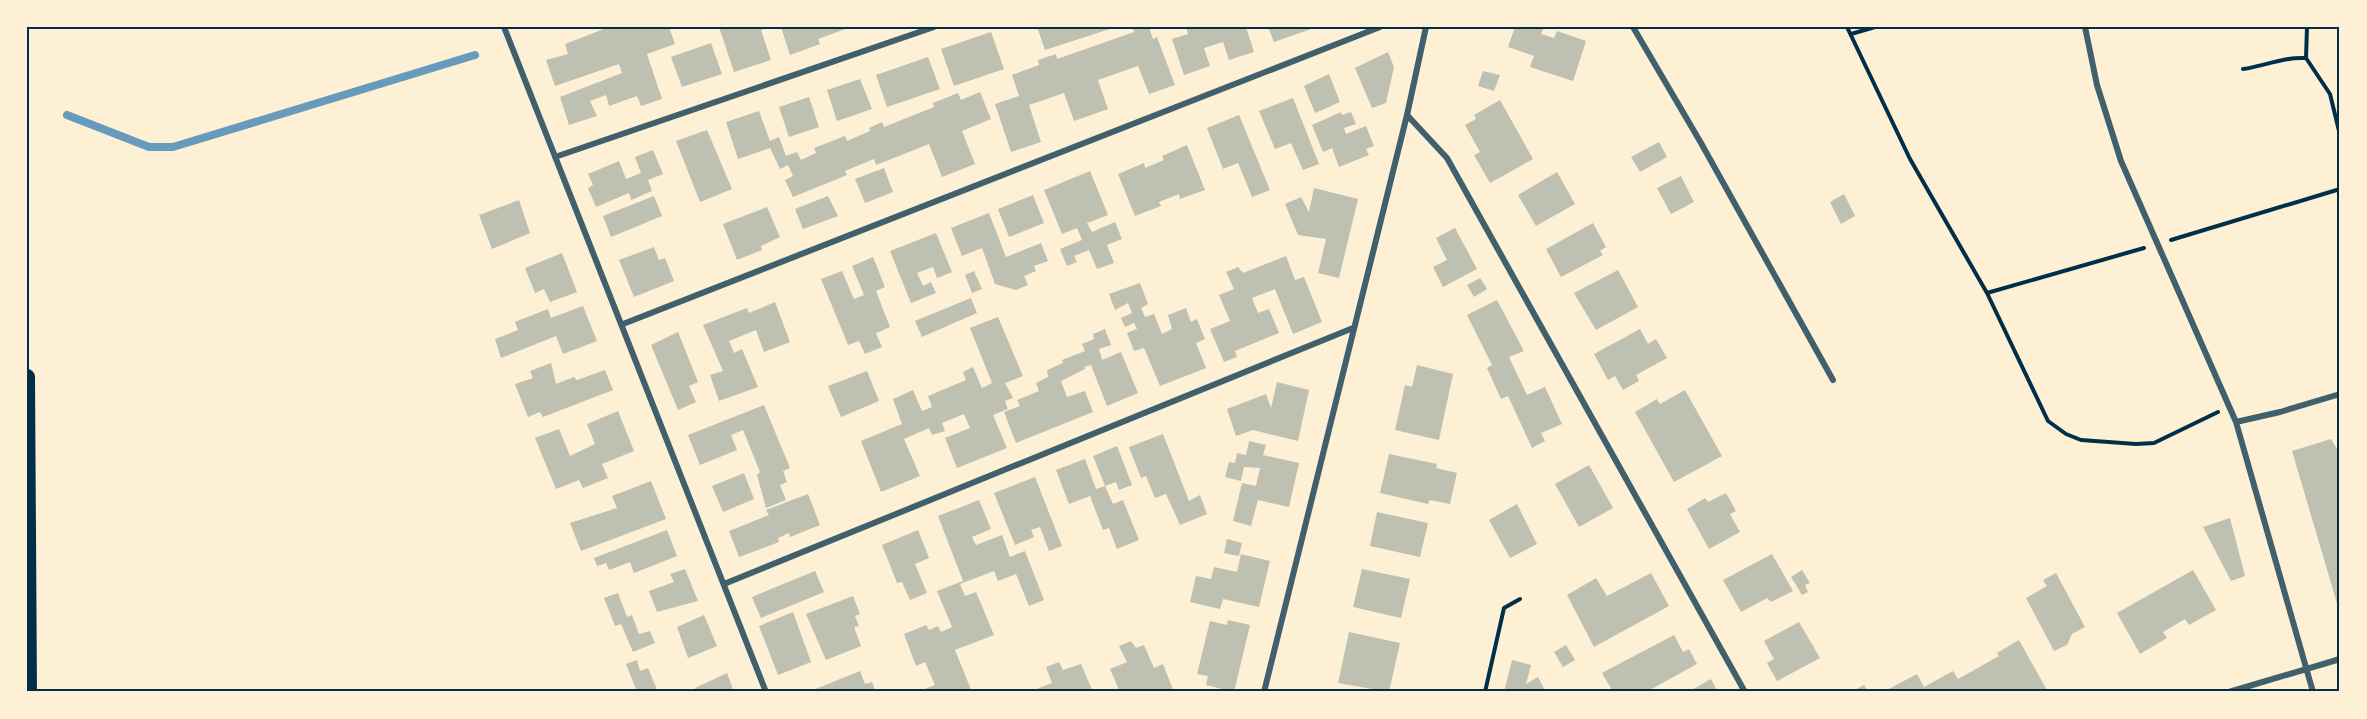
<svg xmlns="http://www.w3.org/2000/svg" width="2367" height="719" viewBox="0 0 2367 719" font-family="'Libre Baskerville',serif">
	<style>
		.lines { fill: none; stroke-linecap: round; stroke-linejoin: round }
		.stream { stroke: #669bbc; stroke-width: 8 }
		.building { fill: #bec0b2 }
		.path { stroke: #003049; stroke-width: 4 }
		.minor { stroke: #3f606c; stroke-width: 6 }
		.trunk { stroke: #003049; stroke-width: 16 }
		.neatline { fill: none; stroke: #003049; stroke-width: 2 }
	</style>
	<rect width="100%" height="100%" fill="#fdf0d5"/>
	<g class="lines">
		<path class="stream" d="M67 115 149 147H173L475 55"/>
	</g>
	<path class="building" d="M609 27H669L675 44 647 54 662 99 641 106 637 96 609 106 606 95 590 101 597 116 569 125 560 97 622 73 619 64 555 86 546 60 568 54 565 44Z
		M719 27H769L761 30 771 60 734 72Z
		M781 27H851L818 39 820 44 790 55Z
		M1037 27H1116L1045 50Z
		M1133 27H1149L1153 39 1157 37 1175 85 1149 94 1138 66 1098 80 1108 109 1074 121 1064 93 1029 105 1041 142 1011 152 995 104 1019 96 1012 75 1039 65 1038 60 1056 54 1057 59 1134 32Z
		M1186 27H1246L1254 52 1229 60 1223 42 1204 48 1210 66 1184 75 1172 39 1188 34Z
		M1268 27H1317L1274 42Z
		M1515 27H1544L1541 34 1554 38 1557 31 1586 41 1573 81 1530 67 1534 56 1508 47Z
		M991 32 1004 69 954 86 941 49Z
		M711 43 722 74 682 87 671 57Z
		M1388 52 1394 67 1386 103 1372 108 1355 68Z
		M928 57 940 89 887 107 876 75Z
		M1483 71 1500 75 1494 91 1478 86Z
		M1329 74 1340 102 1315 113 1304 86Z
		M860 79 872 109 837 121 827 90Z
		M980 92 991 119 962 131 975 164 942 177 929 144 876 165 874 159 845 171 847 175 793 197 785 180 793 176 788 165 780 169 770 148 738 159 726 122 759 111 770 141 779 137 786 156 797 152 801 160 816 153 814 148 845 136 847 141 870 131 869 128 882 122 884 127 934 107 933 103 958 93 961 100Z
		M809 97 819 127 789 137 779 107Z
		M1293 98 1319 164 1303 170 1291 143 1275 149 1259 111Z
		M1500 100 1533 159 1490 183 1474 155 1480 152 1465 125 1476 119 1474 115Z
		M1341 112 1342 115 1351 112 1356 124 1344 128 1346 134 1366 126 1374 146 1366 149 1369 155 1339 167 1332 148 1323 152 1312 125Z
		M1239 115 1270 190 1252 197 1238 163 1223 169 1207 128Z
		M707 130 732 189 700 202 676 141Z
		M1659 142 1667 157 1640 172 1631 157Z
		M1187 145 1205 190 1180 199 1179 194 1159 202 1161 206 1135 216 1118 174 1144 163 1145 168 1164 160 1162 156Z
		M653 150 663 174 648 180 652 191 631 200 629 193 596 207 588 188 593 185 588 174 619 161 626 179 641 173 635 157Z
		M884 168 893 192 865 203 855 179Z
		M1090 171 1108 215 1087 223 1092 232 1115 222 1122 239 1107 245 1114 263 1097 269 1089 250 1074 256 1077 262 1067 266 1060 249 1082 240 1077 228 1062 234 1044 190Z
		M1557 172 1575 204 1536 226 1518 195Z
		M1681 176 1694 202 1671 214 1657 188Z
		M1314 188 1358 199 1339 278 1318 273 1326 239 1298 235 1285 204 1301 197 1309 212Z
		M1844 194 1855 216 1841 224 1830 202Z
		M1033 195 1044 223 1009 237 998 209Z
		M654 196 662 216 611 237 603 216Z
		M828 196 838 216 803 229 795 209Z
		M519 200 530 233 492 249 479 215Z
		M767 207 780 237 761 246 762 250 737 260 723 224Z
		M989 213 1006 257 1041 243 1048 261 1034 266 1036 271 1024 276 1028 285 1016 290 995 284 982 248 962 256 951 228Z
		M1593 223 1606 247 1600 251 1603 255 1561 277 1546 249Z
		M1455 228 1477 269 1443 287 1433 267 1447 260 1436 238Z
		M936 233 952 272 937 278 933 267 917 273 923 286 931 282 936 293 911 303 890 251Z
		M654 247 659 260 665 258 674 281 634 297 619 260Z
		M562 253 577 292 550 302 544 289 535 293 525 268Z
		M1286 256 1295 280 1304 277 1322 322 1293 334 1275 289 1252 298 1258 313 1269 309 1279 333 1235 351 1237 357 1224 362 1210 329 1230 321 1219 295 1234 289 1226 272 1238 267 1243 273Z
		M873 257 885 287 876 291 890 327 876 333 882 347 865 354 859 341 848 345 821 279 842 271 854 299 864 295 852 266Z
		M1618 270 1638 307 1596 330 1574 293Z
		M974 271 982 289 972 293 965 275Z
		M1480 278 1487 289 1474 297 1467 285Z
		M1140 283 1148 304 1141 308 1145 317 1154 314 1162 334 1172 329 1168 315 1186 308 1191 322 1197 319 1205 339 1196 343 1206 368 1160 386 1144 348 1134 351 1127 333 1137 329 1134 323 1125 327 1121 318 1132 313 1128 303 1115 310 1109 294Z
		M971 298 977 313 922 337 915 321Z
		M1497 300 1524 351 1509 357 1527 395 1545 387 1562 424 1541 433 1545 441 1532 448 1508 396 1501 399 1487 368 1492 365 1467 315Z
		M775 302 790 342 764 352 756 330 729 341 734 353 742 349 758 387 719 401 710 375 723 371 703 325 747 308 749 313Z
		M583 306 597 341 563 354 556 336 501 358 495 339 518 330 515 322 548 309 551 318Z
		M998 317 1023 376 1005 383 1013 398 1005 401 1008 409 993 415 1007 448 957 468 945 438 970 428 964 414 942 423 945 431 932 435 929 428 904 439 920 476 881 492 861 441 902 424 893 399 913 390 922 411 932 407 928 396 966 380 963 372 973 367 982 388 992 383 970 328Z
		M1105 329 1111 345 1099 349 1102 360 1121 352 1138 393 1107 406 1091 365 1084 367 1085 369 1061 381 1067 397 1085 391 1093 412 1016 443 1004 412 1020 406 1017 400 1039 391 1036 383 1048 377 1047 370 1063 363 1062 360 1085 351 1082 344 1094 339 1093 334Z
		M1640 329 1648 344 1656 339 1667 358 1636 375 1639 381 1623 390 1615 376 1608 380 1594 354Z
		M678 332 698 382 689 386 696 402 678 410 651 345Z
		M551 363 556 384 574 377 577 380 605 370 613 390 543 417 540 412 528 417 515 384 533 378 530 371Z
		M1417 365 1453 374 1439 440 1395 430 1405 385 1412 387Z
		M867 371 879 401 841 417 828 386Z
		M1277 382 1309 390 1298 441 1253 430 1236 436 1227 409 1266 394 1271 408Z
		M1685 390 1722 456 1674 482 1635 412 1657 399 1660 404Z
		M764 405 790 468 783 471 787 482 780 485 786 500 766 508 757 475 760 472 743 430 731 435 737 450 700 465 688 435Z
		M618 411 634 451 602 464 608 478 583 488 579 480 556 489 535 438 559 429 570 456 595 444 587 424Z
		M1163 434 1189 501 1200 495 1207 514 1180 525 1166 494 1155 498 1146 476 1141 478 1129 447Z
		M2331 439 2340 454 2339 610 2292 451Z
		M1249 441 1266 445 1263 455 1299 463 1289 507 1258 500 1251 526 1233 521 1242 483 1256 486 1260 468 1244 467 1241 481 1225 477 1229 462 1235 463 1237 453 1246 455Z
		M1117 446 1132 485 1119 490 1116 482 1105 486 1113 504 1123 500 1139 540 1117 549 1109 528 1103 530 1090 496 1069 504 1056 470 1085 459 1096 489 1105 486 1093 456Z
		M1389 454 1437 464 1436 468 1457 473 1450 504 1430 500 1428 504 1380 493Z
		M1589 465 1613 508 1579 527 1555 484Z
		M744 473 754 499 723 512 712 486Z
		M1035 477 1062 546 1049 551 1040 527 1031 530 1034 537 1015 545 994 493Z
		M651 481 666 519 581 551 570 523 617 508 612 496Z
		M1726 493 1736 511 1730 514 1740 532 1709 549 1687 509 1705 498 1708 502Z
		M808 494 820 525 790 537 789 533 778 538 779 542 739 557 729 531 769 515 766 510Z
		M979 500 991 529 972 537 976 545 1002 535 1010 557 1025 551 1044 600 1029 606 1016 574 998 581 994 571 960 584 965 596 976 592 994 635 955 650 972 692H917L935 685 925 662 916 666 904 634 926 625 929 630 938 626 941 632 952 627 937 591 963 581 938 516Z
		M1517 504 1537 544 1510 558 1489 520Z
		M1377 512 1428 523 1420 557 1370 546Z
		M2230 518 2245 576 2231 581 2203 527Z
		M667 530 677 556 634 573 630 562 609 570 606 563 597 566 594 558Z
		M918 530 929 558 915 564 927 593 910 600 902 582 897 583 882 545Z
		M1227 539 1242 543 1239 556 1224 553Z
		M1241 554 1270 561 1259 607 1223 599 1220 609 1190 602 1196 576 1211 579 1214 567 1237 572Z
		M1772 554 1793 591 1771 602 1767 598 1741 612 1723 580Z
		M685 569 698 601 657 612 649 591 674 582 670 574Z
		M1362 569 1410 579 1401 618 1353 607Z
		M1802 570 1810 583 1805 585 1808 592 1802 595 1791 577Z
		M2193 570 2216 610 2189 625 2185 619 2163 632 2167 638 2140 654 2117 613Z
		M815 571 824 592 761 618 752 597Z
		M1651 573 1669 606 1594 647 1567 595 1596 578 1607 596Z
		M2056 573 2085 627 2072 634 2067 645 2054 651 2026 598 2047 586 2043 580Z
		M618 593 627 617 632 615 639 634 650 631 655 643 633 652 621 624 615 626 604 598Z
		M853 596 860 614 855 616 859 626 854 627 861 646 826 660 806 614Z
		M793 612 811 662 778 675 759 626Z
		M704 615 717 646 688 658 677 627Z
		M1228 620 1250 625 1234 692 1206 685 1208 676 1197 674 1210 621 1227 625Z
		M1799 622 1820 658 1777 681 1767 663 1774 659 1764 641Z
		M1349 632 1400 643 1389 692 1338 683Z
		M1674 635 1683 652 1689 649 1697 664 1646 692H1613L1602 673Z
		M2019 640 2048 692H1883L1917 674 1924 687 1953 671 1958 679 1999 656 1997 653Z
		M1131 641 1136 648 1144 645 1154 668 1163 664 1174 692H1120L1110 669 1127 662 1119 646Z
		M1566 645 1575 660 1563 667 1554 652Z
		M637 660 640 671 648 668 658 692H637L626 664Z
		M1512 660 1531 665 1526 684 1538 677 1546 692H1504Z
		M1059 662 1063 670 1081 664 1093 692H1029L1052 683 1046 667Z
		M860 671 865 684 872 682 876 692H808Z
		M727 673 734 692H696L695 688Z
		M1711 679 1718 692H1688Z
		M1864 685 1868 692H1851Z"/>
	<g class="lines">
		<path class="path" d="M1847 27 1910 159 1987 293 2048 421 2066 434 2081 440 2136 444 2154 443 2218 412
			M2307 27 2306 58 2330 94 2340 135
			M1851 34 1875 27
			M2243 69C2265 66 2282 57 2306 58
			M2171 240 2340 189
			M1987 293 2144 248
			M1485 692 1504 608 1520 599"/>
		<path class="minor" d="M504 27 766 692
			M1633 27 1701 143 1833 380
			M2085 27 2097 85 2121 161 2236 422 2313 692
			M1407 115 1447 158 1745 692
			M555 157 934 27
			M623 324 1380 27
			M2236 422 2280 412 2340 394
			M724 584 1353 328
			M1264 692 1407 115 1426 27
			M2229 692 2340 659"/>
		<path class="trunk" d="M27 377 29 692"/>
	</g>
	<rect width="2367" height="719" fill="none" stroke="#fdf0d5" stroke-width="57"/>
	<rect x="28" y="28" width="2310" height="662" class="neatline"/>
</svg>
